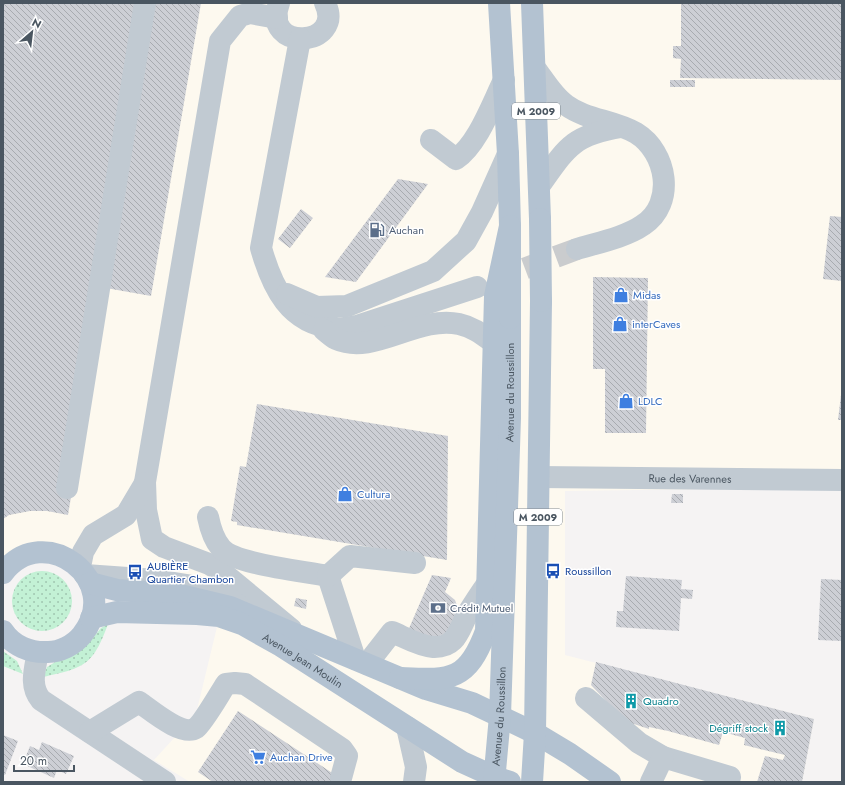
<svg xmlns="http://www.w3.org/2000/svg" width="845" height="785" viewBox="0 0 845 785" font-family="Jost,sans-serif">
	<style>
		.commercial { fill: #fdf9ef }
		.grass { fill: url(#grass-dots) }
		.building { fill: url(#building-back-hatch) }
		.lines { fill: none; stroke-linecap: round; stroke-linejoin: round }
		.minor-tunnel { stroke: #caccce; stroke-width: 22; stroke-dasharray: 22 11; stroke-linecap: butt }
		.minor { stroke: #c1cad2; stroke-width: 22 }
		.major { stroke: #b3c2d1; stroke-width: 22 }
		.major-bridge { stroke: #b3c2d1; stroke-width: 22 }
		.labels { text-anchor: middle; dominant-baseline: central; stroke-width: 3; stroke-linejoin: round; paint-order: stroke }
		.shield { fill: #fff; stroke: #808990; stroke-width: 1 }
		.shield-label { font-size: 10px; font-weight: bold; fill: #4a5661 }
		.service-label { font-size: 11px; fill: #4e5e75; stroke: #fff; text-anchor: start }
		.shop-label { font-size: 11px; fill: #366cbe; stroke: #fff; text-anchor: start }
		.street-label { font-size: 11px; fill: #4a5661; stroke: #fff }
		.transit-label { font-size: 11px; fill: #164399; stroke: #fff; text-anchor: start }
		.culture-label { font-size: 11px; fill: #0d838f; stroke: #fff; text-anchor: start }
	</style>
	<defs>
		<pattern id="grass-dots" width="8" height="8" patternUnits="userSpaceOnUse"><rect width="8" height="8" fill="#c3f1d5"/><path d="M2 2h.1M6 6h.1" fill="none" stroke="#a0c6b0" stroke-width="1.8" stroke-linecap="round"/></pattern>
		<pattern id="building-back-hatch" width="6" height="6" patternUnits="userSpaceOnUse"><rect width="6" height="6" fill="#cdcfd5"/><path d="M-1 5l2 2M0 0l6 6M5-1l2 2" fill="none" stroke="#a8abb0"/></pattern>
	</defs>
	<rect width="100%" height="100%" fill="#f5f3f3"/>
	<path class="commercial" d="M3 3H842V487L565 491V655L814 719 802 782H190L154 760 196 714 217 627 73 562 3 564Z"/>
	<path class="grass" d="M12 601a30 30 0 1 1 60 0a30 30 0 1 1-60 0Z
		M108 624C93 665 85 668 43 677L47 667 91 640 101 628Z
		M3 651 17 661 23 674 3 666Z"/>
	<path class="building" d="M3 3H201L151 296 106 288 68 515 47 511H30L9 515 3 519Z
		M681 3H842V80L680 78 681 59 673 58V46H681Z
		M670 80H695V87H670Z
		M398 179 428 184 356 282 325 277Z
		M301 209 313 218 290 248 278 239Z
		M830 216 842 217V281L823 279Z
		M593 277 648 278 646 433H605V369H593Z
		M841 395H842V420H838Z
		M257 404 448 436 447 560 237 525V522L231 521 240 466 246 467Z
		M672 494H683V503H671Z
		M432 575 451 578 445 592 455 600 459 611 455 628 436 638 407 633Z
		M626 576 682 580 681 589 693 590 692 599 681 598 679 631 616 627 617 611H623Z
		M821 579 842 580V641L818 640Z
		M296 598 307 600 306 609 294 606Z
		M596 662 814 719 802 782H757L765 756 783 760 785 755 744 745 745 738 723 732 719 745 668 731 649 727V729L625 721 591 685Z
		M238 711 346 782H213L198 772Z
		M3 735 18 741 5 775 3 774Z
		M42 742 74 756 66 774 57 770 54 778 23 764 30 746 39 750Z"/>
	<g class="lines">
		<path class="minor-tunnel" d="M494 280 577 249"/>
		<g class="minor">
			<path d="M279 3C261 53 346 47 325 3"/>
			<path d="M277 18 250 13 240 16 220 41 145 482 146 510 152 539 164 547 209 564 222 572 291 629"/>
			<path d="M300 39 261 248C272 287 289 324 335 328 342 329 350 327 357 326L477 287"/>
			<path d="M535 68C544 80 553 96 566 105 586 120 614 120 636 133 667 152 676 203 643 225 626 237 597 243 577 249"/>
			<path d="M431 140 456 159C478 144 492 104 504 80"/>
			<path d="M540 185C567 147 573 135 621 127"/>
			<path d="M287 294 317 307 347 306 433 271 466 241 482 212 508 154"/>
			<path d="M324 330C328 333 332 337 336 339 374 356 417 315 459 324 473 327 483 335 494 343"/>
			<path id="s1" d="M539 477 842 480"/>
			<path d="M67 488 145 3"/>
			<path d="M208 517C210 527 214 540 221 548 235 565 305 571 328 576L355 659"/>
			<path d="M80 567 83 552 93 535 126 515 145 483"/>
			<path d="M85 575 156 580 193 586 225 595 238 605"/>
			<path d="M328 576 350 556 415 563"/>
			<path d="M38 652C35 669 29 686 41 700L165 782"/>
			<path d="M367 664 392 632C404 637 419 646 433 647 457 648 459 629 468 613 474 603 480 594 487 584"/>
			<path d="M586 698 639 743 663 757 730 777"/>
			<path d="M407 727 416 767 414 782"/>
			<path d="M90 732 139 702C151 710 182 737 196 728 203 723 220 693 226 684L235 683 245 684 342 749 347 756 341 778"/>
			<path d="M651 782 663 757"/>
		</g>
		<g class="major">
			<path d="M532 3 540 219"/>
			<path d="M3 573C44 519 125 581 82 635 74 645 60 652 48 652 30 653 13 646 3 631"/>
			<path d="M90 583 117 590 176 594 230 607 426 689 472 703 535 733 570 754 610 782"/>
			<path id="s2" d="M91 618 117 612 197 614 219 616 242 624 281 646 462 762 495 777 510 782"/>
			<path d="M400 678C449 680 467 683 486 631L495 296 510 226 508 154 499 3"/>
			<path id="s3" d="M494 782 500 716 510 418V318"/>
			<path d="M532 782 535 733 541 301"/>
		</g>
		<path class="major-bridge" d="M540 219 541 301
			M510 226V318"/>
	</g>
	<defs>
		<g id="fuel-bare" transform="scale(1.2)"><path d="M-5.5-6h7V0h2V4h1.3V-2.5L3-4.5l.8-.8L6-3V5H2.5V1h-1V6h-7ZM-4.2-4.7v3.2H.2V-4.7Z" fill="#5c6f8a" stroke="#fff" stroke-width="2.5" paint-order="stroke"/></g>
		<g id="shop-bare" transform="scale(1.2)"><path d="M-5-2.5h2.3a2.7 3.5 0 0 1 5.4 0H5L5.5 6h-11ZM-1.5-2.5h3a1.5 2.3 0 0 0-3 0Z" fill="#3f7fe0" stroke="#fff" stroke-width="2.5" paint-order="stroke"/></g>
		<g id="bus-bare" transform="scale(1.2)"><path d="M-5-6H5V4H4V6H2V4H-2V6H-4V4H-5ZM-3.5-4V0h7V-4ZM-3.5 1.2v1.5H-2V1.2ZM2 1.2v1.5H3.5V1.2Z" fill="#1a4fb4" stroke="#fff" stroke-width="2.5" paint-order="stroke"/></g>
		<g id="bank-bare" transform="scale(1.2)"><path d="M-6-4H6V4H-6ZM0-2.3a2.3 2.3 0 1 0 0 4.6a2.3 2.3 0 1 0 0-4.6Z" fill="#5c6f8a" stroke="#fff" stroke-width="2.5" paint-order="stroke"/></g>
		<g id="building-bare" transform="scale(1.2)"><path d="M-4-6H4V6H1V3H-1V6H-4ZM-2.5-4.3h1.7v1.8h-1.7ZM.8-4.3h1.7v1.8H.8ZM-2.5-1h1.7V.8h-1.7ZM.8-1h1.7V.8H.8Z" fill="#0f9aa8" stroke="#fff" stroke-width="2.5" paint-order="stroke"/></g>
		<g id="supermarket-bare" transform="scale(1.2)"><path d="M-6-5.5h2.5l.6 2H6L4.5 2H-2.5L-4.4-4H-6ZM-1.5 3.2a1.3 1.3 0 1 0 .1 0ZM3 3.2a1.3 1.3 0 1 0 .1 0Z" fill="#3f7fe0" stroke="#fff" stroke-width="2.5" paint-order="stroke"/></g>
	</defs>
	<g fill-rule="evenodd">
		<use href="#fuel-bare" x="377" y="230"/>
		<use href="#shop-bare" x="621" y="295"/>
		<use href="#shop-bare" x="620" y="324"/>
		<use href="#shop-bare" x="626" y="401"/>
		<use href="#shop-bare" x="345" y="494"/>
		<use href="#bus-bare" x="553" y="571"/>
		<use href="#bus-bare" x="135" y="572"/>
		<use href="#bank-bare" x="438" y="608"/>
		<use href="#building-bare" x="631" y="701"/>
		<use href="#building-bare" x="780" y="728"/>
		<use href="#supermarket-bare" x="258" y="757"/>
	</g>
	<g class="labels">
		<g class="shield">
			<rect x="512" y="103" width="48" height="16" rx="3"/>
			<rect x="514" y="509" width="48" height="16" rx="3"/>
		</g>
		<g class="shield-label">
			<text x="536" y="111">M 2009</text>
			<text x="538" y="517">M 2009</text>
		</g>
		<g class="service-label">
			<text x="389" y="230">Auchan</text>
			<text x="450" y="608">Crédit Mutuel</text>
		</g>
		<g class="shop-label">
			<text x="633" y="295">Midas</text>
			<text x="632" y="324">interCaves</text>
			<text x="638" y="401">LDLC</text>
			<text x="357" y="494">Cultura</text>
			<text x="270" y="757">Auchan Drive</text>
		</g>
		<g class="street-label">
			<text stroke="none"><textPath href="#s3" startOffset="390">Avenue du Roussillon</textPath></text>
			<text stroke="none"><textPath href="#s1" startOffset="151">Rue des Varennes</textPath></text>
			<text stroke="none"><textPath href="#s2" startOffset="224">Avenue Jean Moulin</textPath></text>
			<text stroke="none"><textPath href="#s3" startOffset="66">Avenue du Roussillon</textPath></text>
		</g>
		<g class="transit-label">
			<text x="147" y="566">AUBIÈRE<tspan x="147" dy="13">Quartier Chambon</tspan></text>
			<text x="565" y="571">Roussillon</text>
		</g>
		<g class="culture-label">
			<text x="643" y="701">Quadro</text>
			<text x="768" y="728" text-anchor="end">Dégriff stock</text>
		</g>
	</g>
	<rect width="845" height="785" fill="none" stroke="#4a5661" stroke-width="8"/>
	<g transform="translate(32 32) rotate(28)" stroke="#ffffff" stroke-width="3" paint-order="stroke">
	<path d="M0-3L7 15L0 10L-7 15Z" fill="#4a5661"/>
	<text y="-6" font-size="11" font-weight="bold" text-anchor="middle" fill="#4a5661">N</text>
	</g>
	<path d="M14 765v6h60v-6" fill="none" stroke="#4a5661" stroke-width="2"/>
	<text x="20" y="765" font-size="12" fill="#4a5661" stroke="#ffffff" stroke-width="3" paint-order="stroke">20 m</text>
</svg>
